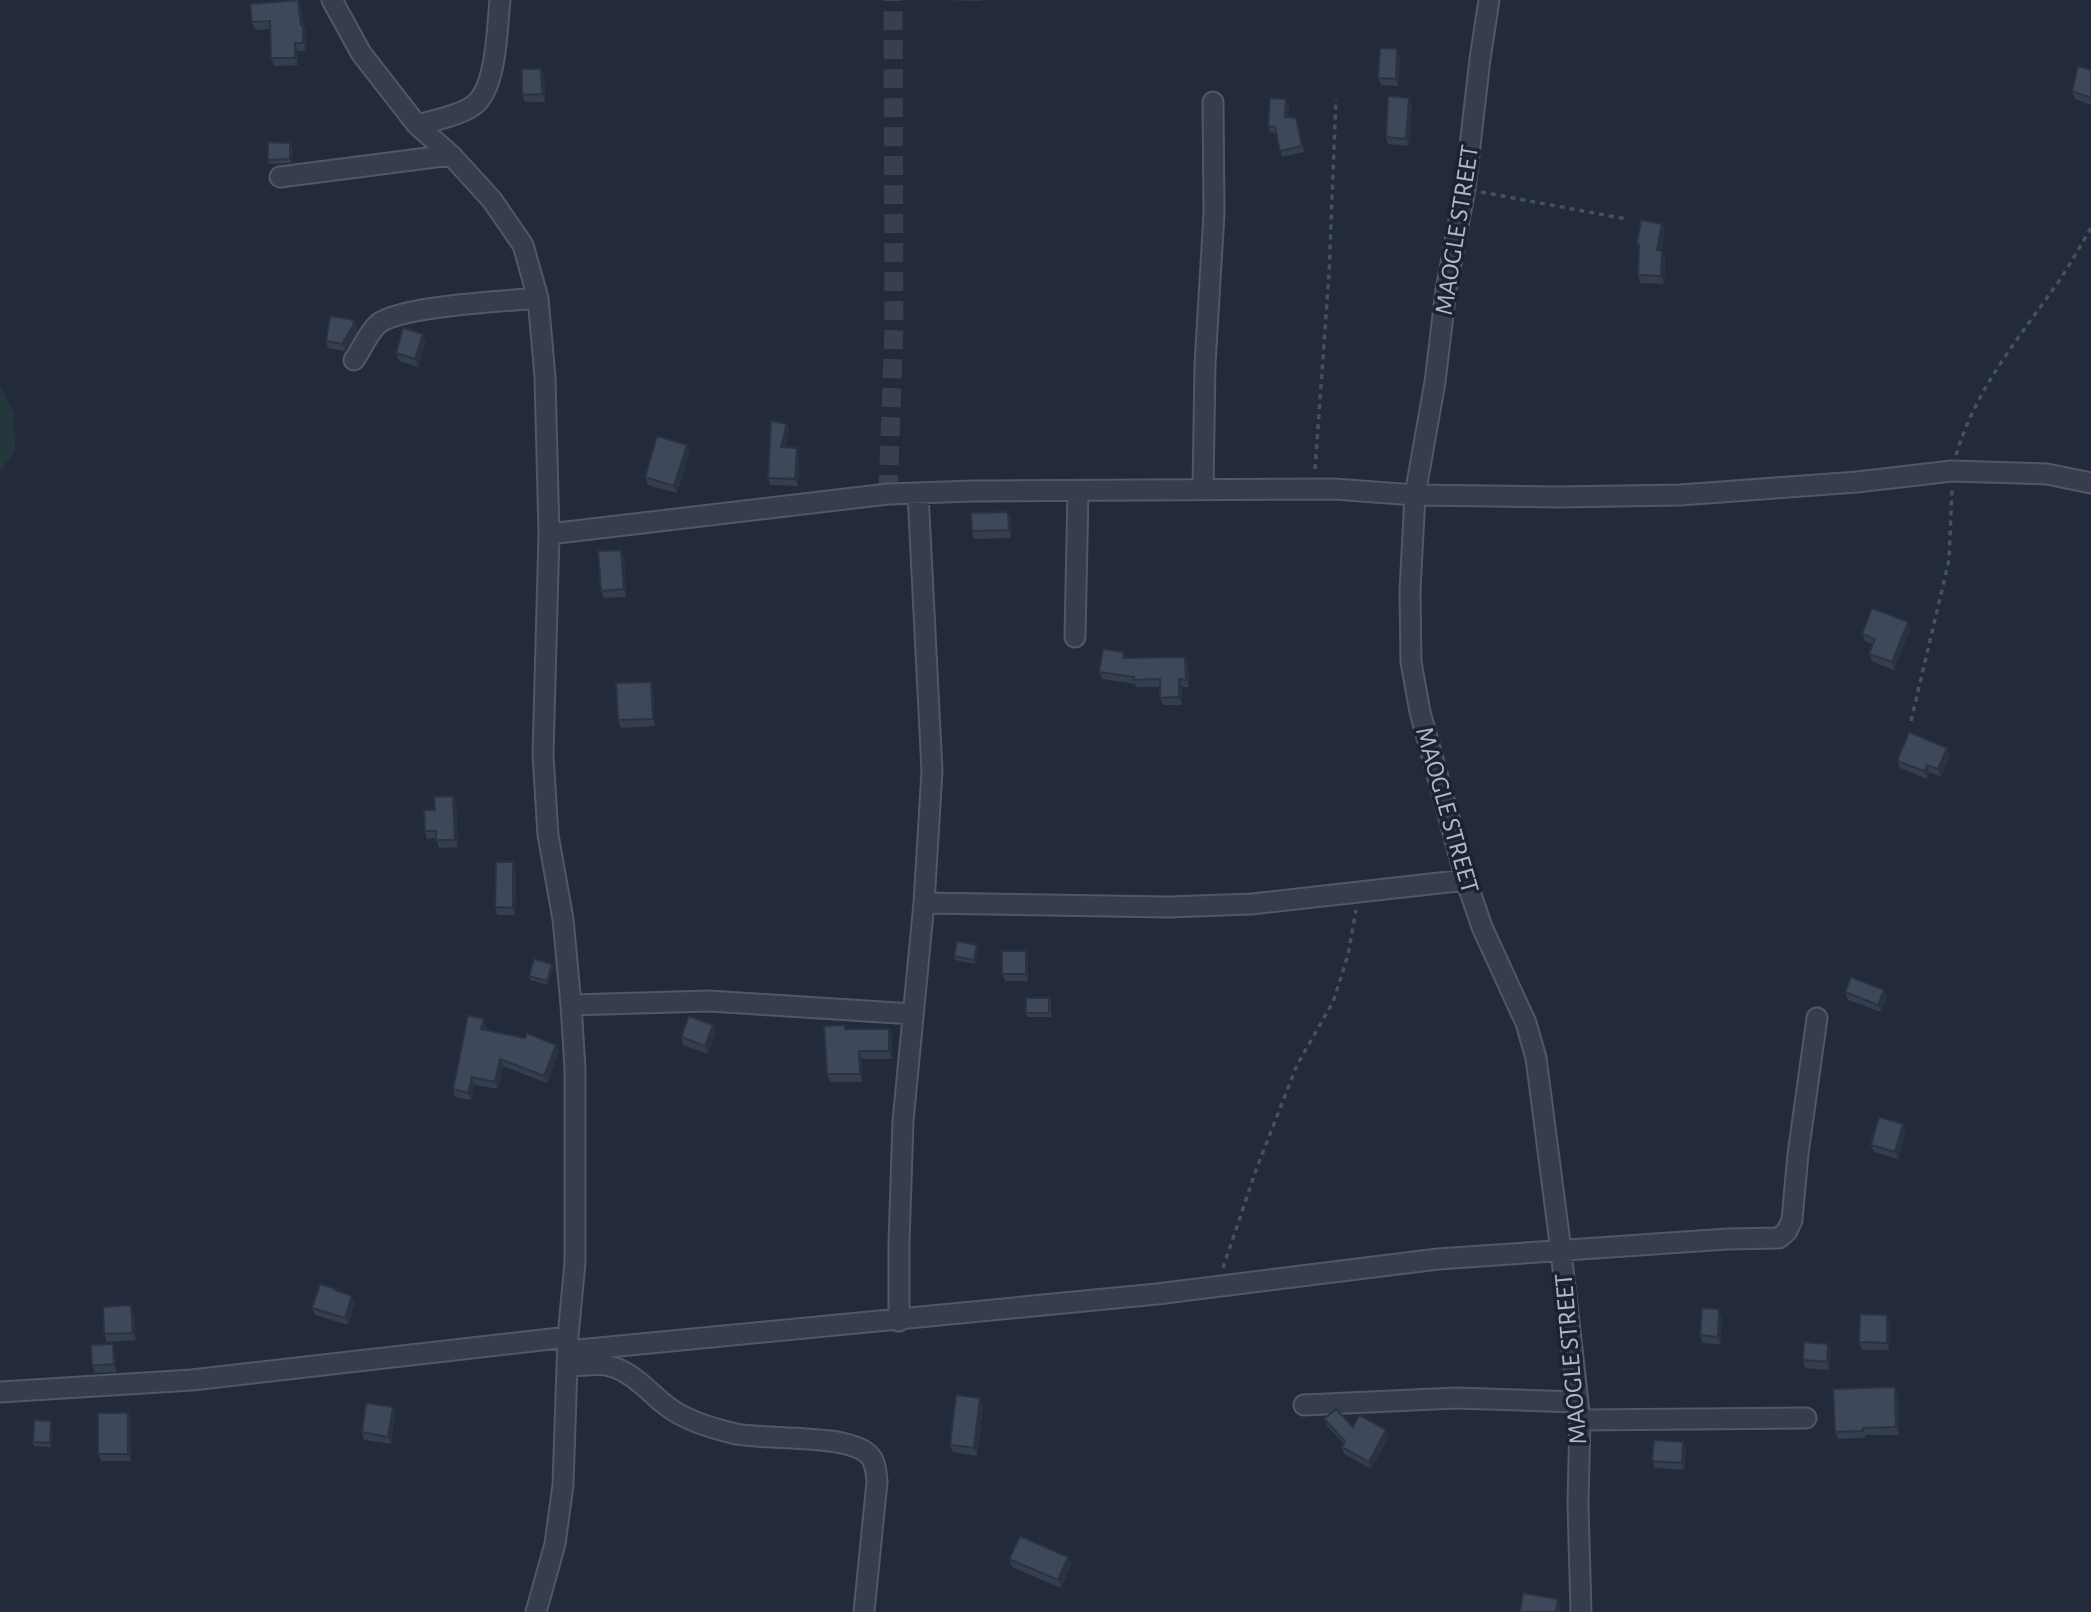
<svg xmlns="http://www.w3.org/2000/svg" width="2091" height="1612" viewBox="0 0 2091 1612" font-family="'Alegreya Sans',sans-serif">
	<style>
		.green { fill: #24373d }
		.lines { fill: none; stroke-linecap: round; stroke-linejoin: round }
		.minor-tunnel { stroke: #373f51; stroke-width: 19; stroke-dasharray: 19 10; stroke-linecap: butt }
		.minor-casing { stroke: #515767; stroke-width: 23 }
		.path { stroke: #42545a; stroke-width: 3.5; stroke-dasharray: 5 5; stroke-linecap: butt }
		.minor { stroke: #363d4c; stroke-width: 19 }
		.wall { fill: #353e4e }
		.shaded-wall { fill: #2b3240 }
		.building { fill: #3e485b; stroke: #2b3240; stroke-width: 2 }
		.labels { text-anchor: middle; dominant-baseline: central; stroke-width: 7; stroke-linejoin: round; paint-order: stroke }
		.street-label { font-size: 26px; fill: #b1b7c7; stroke: #1b2230 }
	</style>
	<rect width="100%" height="100%" fill="#222a3c"/>
	<path class="green" d="M0 386 14 413 15 451 0 471Z"/>
	<g class="lines">
		<path class="minor-tunnel" d="M888 494 894 326 893 0"/>
		<g class="minor-casing">
			<path id="minor" d="M332 0 361 53 417 125 451 155 492 200 523 245 538 298 545 377 549 534 543 755 548 835 563 919 571 1005 575 1069V1262L568 1337 563 1485 555 1544 536 1612
				M1489 0 1480 59 1465 189 1446 290 1435 382 1415 495 1410 591 1411 662 1420 712 1466 880 1482 927 1526 1023 1536 1058 1561 1251 1580 1420 1578 1504 1581 1612
				M417 125C435 120 459 116 474 105 497 88 497 27 500 0
				M280 177 451 155
				M354 360C362 349 368 333 378 324 400 306 507 301 538 298
				M1203 489 1205 364 1214 214 1213 102
				M549 534 888 494 973 491 1334 489 1415 495 1558 497 1680 495 1857 482 1952 471 2047 474 2091 483
				M1075 637 1078 491
				M924 903 1169 907 1252 904 1466 880
				M571 1005 709 1001 913 1014
				M899 1321V1243L903 1121 924 903 932 771 918 493
				M568 1351 1157 1294 1438 1259 1727 1239 1779 1238 1787 1231 1792 1220 1798 1154 1817 1018
				M569 1366C580 1366 595 1363 606 1365 630 1370 645 1388 663 1403 683 1420 711 1428 736 1434 769 1440 843 1434 867 1453 876 1460 876 1472 877 1482L864 1612
				M0 1392 192 1380 568 1337
				M1304 1405 1456 1398 1577 1402
				M1580 1420 1806 1418"/>
		</g>
		<path class="path" d="M1481 192 1626 219
			M1956 455C1975 391 2017 340 2054 288 2068 269 2079 248 2091 228
			M1315 469 1329 274 1336 99
			M1911 721 1949 560 1952 490
			M1223 1268 1256 1170 1297 1065 1333 1002 1348 955 1356 910"/>
		<use href="#minor" class="minor"/>
	</g>
	<path class="wall" d="M298 0 301 7 303 25 306 33V51H298V65L274 66 271 58V29L255 30 252 22Z
		M941 0H982V1Z
		M1397 49 1400 56 1398 86 1381 85 1378 78Z
		M541 69 544 76 545 102H525L522 95Z
		M2091 70V105L2075 99 2072 91Z
		M1289 105 1288 117 1298 124 1304 152 1282 157 1276 133 1270 132 1268 126Z
		M1412 105 1409 146 1388 144 1386 137Z
		M292 147 291 163 269 164 268 160Z
		M1662 224 1665 231 1661 251H1662L1665 258 1664 284 1640 283 1638 275 1639 248 1637 243Z
		M357 327 356 334 345 351 328 348 326 341Z
		M426 341 418 367 399 361 396 353Z
		M787 424 789 431 785 448H797L799 455 798 486 770 485 768 478Z
		M687 445 689 452 677 493 648 485 645 477Z
		M1008 512 1011 519V538L974 539 972 531Z
		M624 557 626 597 604 598 601 591Z
		M1910 629 1894 670 1872 661 1869 654 1873 644 1865 641 1862 634Z
		M1124 652 1126 658 1185 657 1188 664 1189 687H1182V705H1163L1160 698V687H1136L1135 684 1102 679 1099 672Z
		M651 682 653 689 655 726 621 728 618 720Z
		M1950 755 1941 777 1929 772 1927 779 1900 768 1897 761Z
		M453 796 456 804 458 847 439 848 436 838 427 839 425 831 435 810Z
		M513 862 516 870 515 915H497L495 907Z
		M978 948 975 964 955 960 954 956Z
		M1026 951 1028 958V981H1005L1002 974Z
		M553 968 548 985 530 980 529 976Z
		M1884 990 1887 997 1881 1012 1848 1000 1845 992Z
		M1049 998 1051 1002V1017H1027L1026 1013Z
		M486 1026V1030L556 1045 559 1052 547 1083 503 1066 498 1089 474 1085 471 1100 455 1097 453 1089Z
		M846 1029H889L892 1036V1059H862V1082H830L827 1074Z
		M716 1032 708 1054 683 1045 681 1037Z
		M1903 1124 1906 1131 1898 1159 1874 1152 1871 1145Z
		M336 1289 337 1291 355 1303 348 1325 315 1315 312 1308Z
		M134 1313 136 1340 107 1342 104 1334Z
		M1887 1315 1890 1323 1889 1350H1862L1859 1342Z
		M1722 1317 1720 1344 1703 1343 1700 1335Z
		M1828 1344 1831 1351 1829 1370 1805 1368 1803 1360Z
		M115 1352 116 1372 95 1373 92 1366Z
		M1898 1394 1899 1435H1865V1438L1838 1439 1835 1432Z
		M980 1398 983 1405 977 1456 953 1452 950 1445Z
		M128 1413 131 1420V1461H101L98 1454Z
		M395 1415 391 1444 364 1440 362 1432Z
		M1324 1419 1353 1427 1386 1430 1389 1437 1371 1469 1344 1454 1342 1447 1344 1444 1327 1426Z
		M52 1425 51 1447 34 1446 33 1442Z
		M1683 1442 1686 1449 1684 1470 1655 1468 1652 1461Z
		M1068 1557 1071 1565 1061 1588 1012 1567 1009 1559Z"/>
	<path class="shaded-wall" d="M298 0 301 7 303 26V25L306 33V51L303 43Z
		M295 43 298 51V65L295 58Z
		M1397 49 1400 56 1398 86 1396 79Z
		M541 69 544 76 545 102 542 94Z
		M1409 98 1412 105 1409 146 1406 139Z
		M1286 99 1289 105 1287 123 1285 117Z
		M1662 224 1665 231 1660 258 1657 250Z
		M1662 251 1665 258 1664 284 1661 276Z
		M354 320 357 327 356 334 345 351 342 344Z
		M423 334 426 341 418 367 415 359Z
		M787 424 789 431 784 454 781 447Z
		M687 445 689 452 677 493 674 486Z
		M797 448 799 455 798 486 795 479Z
		M1008 512 1011 519V538L1009 530Z
		M621 550 624 557 626 597 624 589Z
		M1908 622 1910 629 1894 670 1892 662Z
		M1185 657 1188 664 1189 687 1186 680Z
		M1179 679 1182 687V705L1179 697Z
		M651 682 653 689 655 726 653 719Z
		M1947 748 1950 755 1941 777 1938 769Z
		M1927 765 1929 772 1927 779 1924 771Z
		M453 796 456 804 458 847 455 840Z
		M513 862 516 870 515 915 513 908Z
		M977 945 978 948 975 964 974 960Z
		M1026 951 1028 958V981L1026 974Z
		M552 964 553 968 548 985 547 981Z
		M1884 990 1887 997 1881 1012 1878 1005Z
		M484 1019 486 1026 484 1037 481 1029Z
		M713 1025 716 1032 708 1054 705 1046Z
		M889 1029 892 1036V1059L889 1051Z
		M556 1045 559 1052 547 1083 544 1076Z
		M859 1051 862 1059V1082L860 1074Z
		M500 1059 503 1066 498 1089 495 1082Z
		M472 1077 474 1085 471 1100 468 1093Z
		M1903 1124 1906 1131 1898 1159 1895 1152Z
		M352 1296 355 1303 348 1325 345 1318Z
		M131 1305 134 1313 136 1340 133 1333Z
		M1719 1309 1722 1317 1720 1344 1718 1337Z
		M1887 1315 1890 1323 1889 1350 1887 1343Z
		M113 1344 115 1352 116 1372 114 1364Z
		M1828 1344 1831 1351 1829 1370 1827 1362Z
		M1895 1387 1898 1394 1899 1435 1896 1427Z
		M980 1398 983 1405 977 1456 974 1448Z
		M393 1407 395 1415 391 1444 388 1437Z
		M128 1413 131 1420V1461L128 1454Z
		M51 1421 52 1425 51 1447 50 1443Z
		M1386 1430 1389 1437 1371 1469 1369 1462Z
		M1683 1442 1686 1449 1684 1470 1682 1463Z
		M1068 1557 1071 1565 1061 1588 1058 1580Z
		M1558 1599 1561 1607 1560 1612H1556Z"/>
	<path class="building" d="M298 0 301 25H303V43H295V58H271L270 21 252 22 250 4Z
		M1380 48 1397 49 1396 79 1378 78Z
		M2078 66 2091 70V98L2072 91Z
		M522 69H541L542 94 522 95Z
		M1388 96 1409 98 1406 139 1386 137Z
		M1270 98 1286 99 1285 117 1296 118 1302 146 1280 151 1275 127 1268 126Z
		M268 142 290 143V159L268 160Z
		M1641 220 1662 224 1657 250 1662 251 1661 276 1638 275 1639 244 1637 243Z
		M330 316 354 320 353 326 342 344 326 341Z
		M403 328 423 334 415 359 396 353Z
		M771 421 787 424 781 447 797 448 795 479 768 478Z
		M657 436 687 445 674 486 645 477Z
		M1008 512 1009 530 972 531 971 513Z
		M621 550 624 589 601 591 598 551Z
		M1872 608 1908 622 1892 662 1869 654 1875 639 1862 634Z
		M1103 649 1124 652 1123 658 1185 657 1186 680 1179 679V697L1160 698V679L1134 680V677L1099 672Z
		M651 682 653 719 618 720 616 683Z
		M1909 732 1947 748 1938 769 1927 765 1924 771 1897 761Z
		M453 796 455 840H436V831H425L424 810H435L434 797Z
		M496 862H513V908L495 907Z
		M957 941 977 945 974 960 954 956Z
		M1002 951H1026V974H1002Z
		M534 959 552 964 547 981 529 976Z
		M1851 977 1884 990 1878 1005 1845 992Z
		M1026 998H1049V1013H1026Z
		M468 1015 484 1019 481 1029 525 1038 527 1033 556 1045 544 1076 500 1059 495 1082 472 1077 468 1093 453 1089Z
		M689 1016 713 1025 705 1046 681 1037Z
		M845 1025V1029H889V1051H859L860 1074H827L824 1026Z
		M1879 1117 1903 1124 1895 1152 1871 1145Z
		M320 1284 336 1289 335 1290 352 1296 345 1318 312 1308Z
		M131 1305 133 1333 104 1334 103 1307Z
		M1702 1308 1719 1309 1718 1337 1700 1335Z
		M1860 1314 1887 1315V1343L1859 1342Z
		M1804 1342 1828 1344 1827 1362 1803 1360Z
		M113 1344 114 1364 92 1366 91 1345Z
		M1895 1387 1896 1427 1863 1428V1431L1835 1432 1833 1389Z
		M956 1395 980 1398 974 1448 950 1445Z
		M366 1403 393 1407 388 1437 362 1432Z
		M1336 1409 1353 1427 1359 1415 1386 1430 1369 1462 1342 1447 1345 1441 1324 1419Z
		M98 1413H128V1454H98Z
		M34 1420 51 1421 50 1443 33 1442Z
		M1654 1440 1683 1442 1682 1463 1652 1461Z
		M1020 1536 1068 1557 1058 1580 1009 1559Z
		M1523 1593 1558 1599 1556 1612H1520Z"/>
	<g class="labels">
		<g class="street-label">
			<text transform="translate(1457 230) rotate(-81)">MAOGLE STREET</text>
			<text transform="translate(1447 810) rotate(74)">MAOGLE STREET</text>
			<text transform="translate(1571 1359) rotate(-95)">MAOGLE STREET</text>
		</g>
	</g>
</svg>
